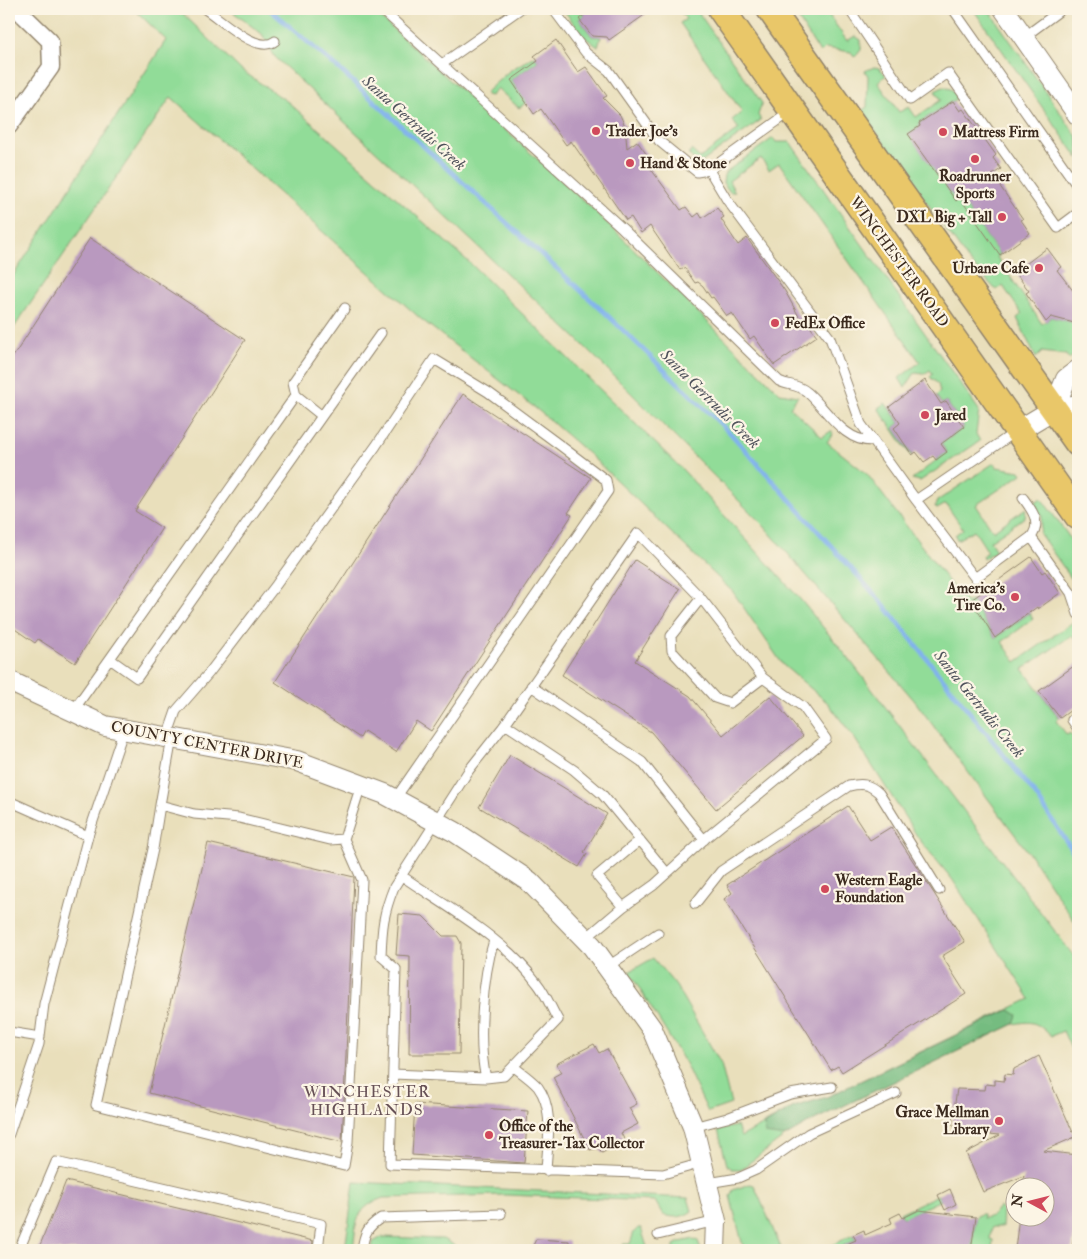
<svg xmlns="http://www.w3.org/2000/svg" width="1087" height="1259" viewBox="0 0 1087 1259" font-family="'IM FELL Double Pica',serif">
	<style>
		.green { fill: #91dc98; stroke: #66835b }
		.forest { fill: #74bc80; stroke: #58734f }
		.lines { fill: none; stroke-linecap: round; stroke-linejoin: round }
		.stream { stroke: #81b2ed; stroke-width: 4.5 }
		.building { fill: #b999bf }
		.service-casing { stroke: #92846c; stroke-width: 11 }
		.minor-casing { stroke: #92846c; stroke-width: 19 }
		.tertiary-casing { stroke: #92846c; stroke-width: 22 }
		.primary-casing { stroke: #92846c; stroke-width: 29 }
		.service { stroke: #fff; stroke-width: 9 }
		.minor { stroke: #fff; stroke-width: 16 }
		.tertiary { stroke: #fff; stroke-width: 20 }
		.primary { stroke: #e9c769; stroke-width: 26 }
		.poi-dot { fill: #d1495b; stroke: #fcf5e5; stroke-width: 2 }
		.labels { text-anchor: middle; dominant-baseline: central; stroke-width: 4.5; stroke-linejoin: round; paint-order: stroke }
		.poi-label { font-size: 15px; font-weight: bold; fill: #3b2a1e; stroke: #fcf5e5; text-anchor: start }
		.street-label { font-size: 15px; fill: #3b2a1e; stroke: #fcf5e5 }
		.water-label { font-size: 16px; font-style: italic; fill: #50535c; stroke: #fcf5e5 }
		.neighbourhood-label { font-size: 16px; letter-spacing: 1px; fill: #675156; stroke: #fcf5e5 }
	</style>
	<rect width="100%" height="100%" fill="#fcf5e5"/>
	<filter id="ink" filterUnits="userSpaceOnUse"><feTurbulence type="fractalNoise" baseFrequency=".02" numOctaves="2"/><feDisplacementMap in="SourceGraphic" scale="10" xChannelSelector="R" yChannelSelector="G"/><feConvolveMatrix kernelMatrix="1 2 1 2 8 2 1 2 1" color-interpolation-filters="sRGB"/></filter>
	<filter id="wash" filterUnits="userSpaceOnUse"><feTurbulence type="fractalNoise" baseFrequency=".0096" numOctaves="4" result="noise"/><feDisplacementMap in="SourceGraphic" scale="20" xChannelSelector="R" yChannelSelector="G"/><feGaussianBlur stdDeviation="1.12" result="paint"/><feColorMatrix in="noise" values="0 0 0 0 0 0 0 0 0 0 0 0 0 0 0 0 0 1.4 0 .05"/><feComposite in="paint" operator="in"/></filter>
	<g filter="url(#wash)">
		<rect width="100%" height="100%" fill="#e9dfbb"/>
		<path class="green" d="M134 9H178L241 70 288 102 472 265 683 470 800 599 849 659 1076 959 1078 964V1064L1063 1031 1051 1036C1037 1023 1034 1020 1014 1024L812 1121 784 1137 741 1169H732L727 1165 718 1130 737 1126 741 1137 794 1107 827 1097 1030 999 952 879 919 839 855 739 828 703 783 665 733 592 589 454 539 411 421 319 171 97 9 335V282L166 40Z
			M229 9H371L595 211 780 393 798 396 790 407 822 437 831 431 833 434 827 442 867 474 955 590 958 589 967 603 971 600 995 638 1029 613 1033 619 1002 642 1016 662 1073 622 1078 629V642L1072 635 1023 669 1059 718 1056 721 1067 735 1070 733 1078 744V927L1034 860 914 700 764 526 577 339 275 57 262 34Z
			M563 9H580L584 15 579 19 592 36 601 37 598 47 583 36Z
			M679 9H696L762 103 758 115 761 120 702 162 696 161 689 155 691 150 700 158 739 129 732 120 742 112 680 23 686 19Z
			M792 9H838L829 15 847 41 855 36 861 40V50L855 57 851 52 825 48 820 53Z
			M973 9H988L1078 138V158Z
			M534 56 538 61 511 80 527 102 519 108 497 88 491 96 486 95V92L509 71Z
			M874 67 879 68 886 75 878 83 899 112 909 107 916 117 941 100 935 91 943 87 951 89 959 97 919 123 920 126 909 134 960 198 1000 255 997 257 1042 324 1051 317 1076 323 1078 327V352L1069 359 1066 355 1042 352 1036 358 1017 318 1022 314 1003 286 996 290 968 260 861 111 867 107 868 76 865 71Z
			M773 138 776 142H790L979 410 976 434 980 441 920 481 912 479 947 452 941 444 964 427 946 401 942 404 936 396 940 392 938 384 930 377 933 374 930 370 924 374 915 373 905 388 899 378 920 362 779 163 769 170 761 158 729 181 735 192H730L723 183 724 175 727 171Z
			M885 403 900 423 894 428 912 455 911 456 878 408Z
			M994 463 997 467 1020 471 1022 474 976 505 993 531 1026 508 1025 517 990 541 996 551 983 559 982 556 988 552 974 530 957 540 955 535 963 529 946 504 937 509 935 506 937 501Z
			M1041 498 1078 549V588L1040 534 1042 516 1034 503Z
			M653 958 676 986 721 1064 731 1104 708 1112 683 1059 629 972Z
			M354 1182 688 1198 692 1211C683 1218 674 1218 663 1215L655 1201 506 1195 383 1198C353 1209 357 1223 353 1250H345Z
			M750 1184 754 1185 782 1250H744L730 1196 733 1190Z
			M938 1195 941 1200 903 1218 900 1213Z
			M999 1207 1003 1210 1002 1227H992L990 1239 993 1240 992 1250H971L976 1217 980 1214H983V1218L992 1216Z
			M638 1228H641L648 1250H623V1244H630L634 1232Z
			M853 1235 856 1240 834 1250H821Z
			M382 1237 443 1239 462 1250H372L373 1242Z
			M694 1239 698 1241 701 1250H674V1245L680 1242Z"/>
		<path class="forest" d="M1009 1010 1017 1015 1014 1024 812 1121 784 1137 765 1134 764 1125 794 1107 827 1097Z"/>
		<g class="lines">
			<path class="stream" d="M269 9 338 68 603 311 731 434 884 605 1035 794 1078 859"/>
		</g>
		<g id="blocks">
			<path class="building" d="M580 9H653L609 40 607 37 592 36 579 19 584 15Z
				M556 40 578 72 586 67 607 96 603 98 620 115 625 126 627 148 637 141 652 162 648 165 681 210 686 207 694 217 699 213 702 218 717 208 724 217 721 219 738 245 747 238 785 291 803 324 806 321 817 336 774 365 754 336 750 339 732 313 727 316 713 297 711 298 703 286 698 282 695 283 684 267 680 270 650 226 641 233 631 217 626 220 571 141 566 145 541 109 534 114 511 80 538 61 534 56Z
				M953 101 960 111 963 109 996 155 993 158 1001 169 992 175 1023 219 1021 220 1030 233 1000 255 960 198 956 201 908 134 920 126 919 123Z
				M90 238 245 340 135 511 162 528 75 663 38 639 35 643 9 625V363Z
				M1047 248 1061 267 1057 270 1078 297V324L1051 317 1046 322 1026 293 1029 291 1015 272Z
				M925 380 941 404 946 401 964 427 941 444 947 452 936 460 933 456 924 462 916 452 912 455 894 428 900 423 889 407Z
				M463 394 591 478 568 513 572 515 431 731 416 721 396 752 364 731 360 738 275 682Z
				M1031 557 1042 573 1045 571 1060 593 1038 609 1037 607 995 638 971 600Z
				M635 560 680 589 635 661 690 696 723 735 770 696 803 736 716 809 651 732 562 675Z
				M1078 663V705L1060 718 1039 691Z
				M510 755 607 814 584 852 587 854 579 867 479 807Z
				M848 806 870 840 891 827 935 895 965 942 942 956 966 994 842 1072 838 1066 831 1070 724 899 732 893 727 885Z
				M208 843 354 877 342 1142 149 1093Z
				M399 914 423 916 443 936H457L461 943 459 1054H409L410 956 396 955Z
				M594 1044 599 1053 607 1049 637 1104 629 1108 638 1124 621 1133 625 1141 602 1153 599 1148 590 1150 553 1077 562 1072 556 1064Z
				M1039 1056 1075 1137 1043 1151 1078 1155V1203L1072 1250H1015L1019 1216H1044V1186H1022L1024 1176 983 1192 966 1153 1000 1135 957 1131 952 1123 957 1089 985 1090 986 1084 995 1085V1080L1004 1081 1005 1074 1013 1075 1014 1069Z
				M415 1104 528 1111 524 1163 412 1155Z
				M66 1181 313 1241 312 1250H38Z
				M950 1189 956 1204 945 1210 938 1195Z
				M919 1210 976 1217 971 1250H834L856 1240 853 1235 864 1230 865 1235 892 1223 890 1218 900 1213 903 1218Z
				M536 1239 569 1241V1250H531Z"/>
		</g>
	</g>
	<g filter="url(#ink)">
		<use href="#blocks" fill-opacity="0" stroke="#92846c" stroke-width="1"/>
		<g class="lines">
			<g class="service-casing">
				<path id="service" d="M205 9C221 19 257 55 275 41
					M381 9 622 228 779 381C789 386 798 384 807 392 827 409 843 442 873 441
					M553 9 586 53 609 71 659 141 697 172 709 170
					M849 9 910 100 948 73 1058 228 1078 213
					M953 9 1078 187
					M1024 37 1062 9
					M442 64 520 9
					M790 112 709 170 727 200 830 338 861 424 916 500 1017 431
					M296 395 293 382 345 308
					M322 416 381 333
					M1023 498C1032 510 1042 523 1031 537
					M916 500 975 578 1031 537 1071 593 1078 614
					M701 598 671 636 672 651 715 698 730 703 763 678
					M531 686 642 762 704 840
					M73 711 296 395 322 416 137 678 110 659
					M1078 714 1072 720 1078 729
					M505 724 574 770 602 794 667 873
					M167 737 176 711 209 673 276 585 376 446 434 359 488 392 561 446 606 480 608 491 395 799
					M172 738 160 805 194 814 239 818 330 840 344 839 361 785
					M9 801 88 836 124 729
					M160 805 153 849 96 1105 344 1166 348 1142 362 880 344 839
					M402 876C448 908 503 937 537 983 546 994 551 1008 558 1020L504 1076 486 1078C477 1041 483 976 494 940
					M695 904 721 871 849 786C863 783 869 784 879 793L939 890
					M623 907 597 876 640 840
					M585 939 623 907 654 885 707 837 826 739 803 707 763 678 701 598 638 533 503 727 469 770 394 887C383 914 382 928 381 956L396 969 390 1164 663 1174 702 1163
					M607 967 658 933
					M9 1032 40 1037
					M514 1067C522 1073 532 1080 538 1087 555 1110 547 1144 546 1171
					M393 1074 486 1078
					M693 1127 727 1118 790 1094 832 1087
					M9 1134 39 1044 44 1004 88 836
					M708 1183 738 1178 756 1170 809 1133 896 1093
					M658 1235 716 1221
					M19 1250 56 1162 321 1224 318 1250
					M362 1250C364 1234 367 1227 381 1218L501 1214"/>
			</g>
			<g class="minor-casing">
				<path id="minor" d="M9 126 51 67 50 41 17 9"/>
			</g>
			<g class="tertiary-casing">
				<path id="tertiary" d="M1004 9 1078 115
					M1054 409 1066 379 1078 370
					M1019 430 1054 409 1078 405
					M9 681 105 726 297 761 385 794 455 832 529 881 592 946 652 1029 693 1127 716 1221 715 1250"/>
			</g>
			<g class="primary-casing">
				<path id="primary" d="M721 9 1078 516
					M770 9 1078 443"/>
			</g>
			<use href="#service" class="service"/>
			<use href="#minor" class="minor"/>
			<use href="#tertiary" class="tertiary"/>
			<use href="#primary" class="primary"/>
		</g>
	</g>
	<g class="poi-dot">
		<circle cx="596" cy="131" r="5"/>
		<circle cx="943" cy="132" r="5"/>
		<circle cx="975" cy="159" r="5"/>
		<circle cx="630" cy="163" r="5"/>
		<circle cx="1002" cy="217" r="5"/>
		<circle cx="1039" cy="268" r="5"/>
		<circle cx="775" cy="323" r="5"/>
		<circle cx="925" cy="415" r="5"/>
		<circle cx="1015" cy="597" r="5"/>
		<circle cx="825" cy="889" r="5"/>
		<circle cx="999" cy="1121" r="5"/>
		<circle cx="489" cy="1135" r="5"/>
	</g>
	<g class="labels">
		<g class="poi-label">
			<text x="606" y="131">Trader Joe's</text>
			<text x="953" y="132">Mattress Firm</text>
			<text x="640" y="163">Hand &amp; Stone</text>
			<text x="975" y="176" text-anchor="middle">Roadrunner<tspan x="975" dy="17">Sports</tspan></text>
			<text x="992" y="217" text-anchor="end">DXL Big + Tall</text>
			<text x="1029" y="268" text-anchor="end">Urbane Cafe</text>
			<text x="785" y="323">FedEx Office</text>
			<text x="935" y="415">Jared</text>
			<text x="1005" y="588" text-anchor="end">America's<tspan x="1005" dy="17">Tire Co.</tspan></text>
			<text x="835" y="880">Western Eagle<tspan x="835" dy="17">Foundation</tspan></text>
			<text x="989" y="1112" text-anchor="end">Grace Mellman<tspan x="989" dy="17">Library</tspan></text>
			<text x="499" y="1126">Office of the<tspan x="499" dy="17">Treasurer-Tax Collector</tspan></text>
		</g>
		<g class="street-label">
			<text transform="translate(899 262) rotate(54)">WINCHESTER ROAD</text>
			<text transform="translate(207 745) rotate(11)">COUNTY CENTER DRIVE</text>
		</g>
		<g class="water-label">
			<text transform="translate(414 123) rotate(42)">Santa Gertrudis Creek</text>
			<text transform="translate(710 399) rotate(45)">Santa Gertrudis Creek</text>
			<text transform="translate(979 704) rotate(51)">Santa Gertrudis Creek</text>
		</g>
		<g class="neighbourhood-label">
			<text x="367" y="1092">WINCHESTER<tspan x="367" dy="18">HIGHLANDS</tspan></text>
		</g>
	</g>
	<rect width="1087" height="1259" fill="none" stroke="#fcf5e5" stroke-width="30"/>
	<g transform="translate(1030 1202) rotate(277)"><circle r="24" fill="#fcf5e5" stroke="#afa495"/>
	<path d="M0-4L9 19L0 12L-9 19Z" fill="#d1495b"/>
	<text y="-8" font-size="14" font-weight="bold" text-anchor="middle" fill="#3b2a1e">N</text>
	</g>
</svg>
